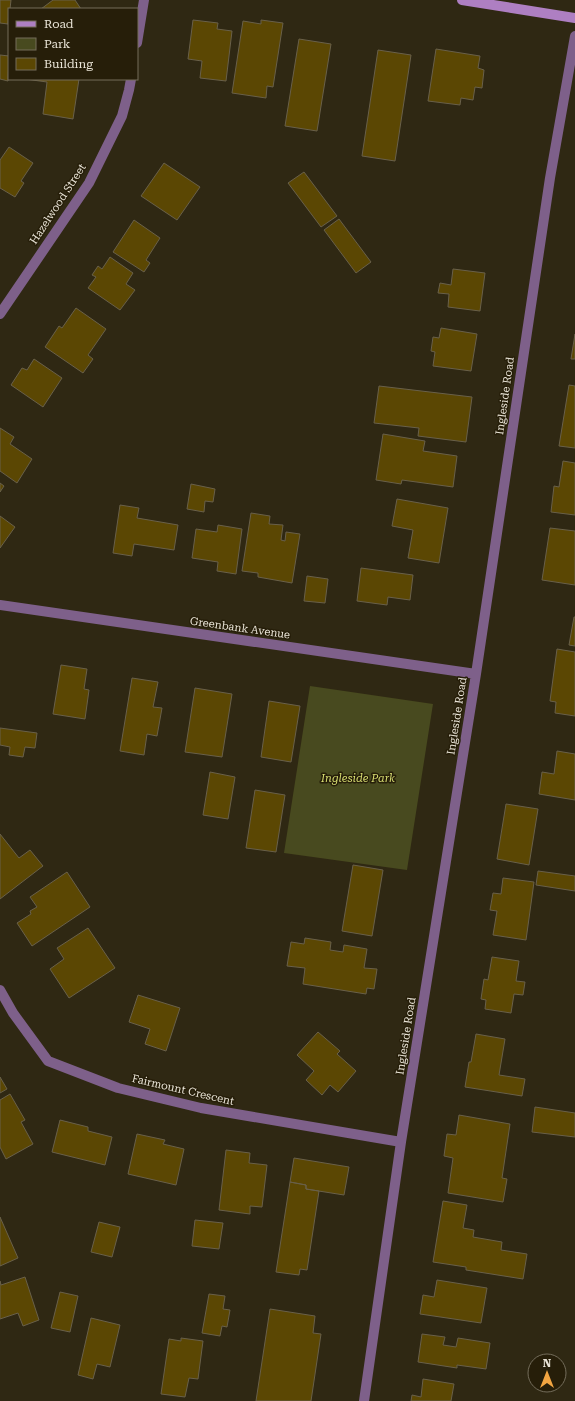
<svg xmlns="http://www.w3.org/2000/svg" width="575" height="1401" viewBox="0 0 575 1401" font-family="'Roboto Serif',serif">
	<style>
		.green { fill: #484a1f }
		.building { fill: #5b4703; stroke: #69604a }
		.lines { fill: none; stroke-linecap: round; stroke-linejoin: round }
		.street { stroke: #7e608a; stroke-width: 10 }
		.secondary { stroke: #ae7fc2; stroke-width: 10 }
		.labels { text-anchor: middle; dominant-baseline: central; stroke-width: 3; stroke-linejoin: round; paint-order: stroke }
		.street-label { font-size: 11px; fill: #e9e4d7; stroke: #261e09 }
		.park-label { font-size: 11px; font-style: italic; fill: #d8de72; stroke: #261e09 }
	</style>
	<rect width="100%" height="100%" fill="#2f2813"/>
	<path class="green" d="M310 686 433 704 407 870 284 853Z"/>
	<path class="building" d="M0 0H11L10 9H9L8 24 0 23Z
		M53 0H75L81 9H41Z
		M193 20 218 23 217 29 232 31 226 81 200 78 202 61 188 59Z
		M261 20 283 23 273 87 267 86 266 98 232 93 243 21 261 24Z
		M299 39 331 44 317 131 285 126Z
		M436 49 480 56 478 68 484 70 482 88 475 87 473 100 461 98 460 105 428 101Z
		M378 50 411 55 395 161 362 156Z
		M0 55 9 56 8 81 0 79Z
		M25 79H79L73 119 43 114 47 82Z
		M9 147 33 163 21 181 24 183 15 197 0 188V160Z
		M164 163 200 187 177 220 141 196Z
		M304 172 337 216 321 227 288 183Z
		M339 219 371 262 356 273 324 230Z
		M134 220 160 238 146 260 150 263 144 272 113 252Z
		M110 257 133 273 126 284 135 290 120 310 88 288 96 277 92 275 98 266 102 269Z
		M453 269 485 273 480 311 448 307 449 294 438 293 440 283 451 285Z
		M76 308 106 329 88 355 93 359 83 373 45 347 59 326 62 328Z
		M441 328 477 334 471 371 433 366 435 352 431 351 433 337 439 338Z
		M575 334V359H571Z
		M34 359 62 378 43 407 11 385 22 368 27 370Z
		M569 385 575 386V448L559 446Z
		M379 386 472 397 466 442 418 436 419 428 374 423Z
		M0 428 14 437 10 444 32 459 17 483 0 471Z
		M383 434 425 441 423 451 457 456 453 487 402 480 401 484 376 480Z
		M563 461 575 463V515L551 512 554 486 559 487Z
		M0 483 4 486 0 492Z
		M191 484 215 489 213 502 205 501 204 512 187 509Z
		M397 499 448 508 439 563 408 558 413 530 392 526Z
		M120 505 139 508 137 518 178 525 174 550 134 544 132 556 113 553Z
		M251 513 270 516 269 524 283 525 281 540 285 541 286 532 300 534 292 583 258 577V573L242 571Z
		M0 516 15 527 0 548Z
		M218 525 242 529 236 574 217 571 218 562 192 558 196 529 217 532Z
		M550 528 575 531V585L542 580Z
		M361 568 413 575 410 600 388 597 387 605 357 601Z
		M307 576 328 579 325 603 304 601Z
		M574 617H575V646L569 645Z
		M557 649 575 652V716L555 713 556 702 550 701Z
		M61 665 87 669 84 689 89 690 85 719 53 714Z
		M132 678 158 682 153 707 162 708 157 736 147 734 144 755 120 751Z
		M195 688 232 694 222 757 185 752Z
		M269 701 300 706 291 762 261 757Z
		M0 728 37 733 35 748 25 747 23 757 9 755 10 747 0 745Z
		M557 751 575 754V800L539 794 542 772 554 774Z
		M210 772 235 777 228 819 203 815Z
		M255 790 285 795 276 852 246 848Z
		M506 804 538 809 529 865 497 859Z
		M0 834 19 858 30 850 43 866 0 899Z
		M353 865 383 870 372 936 342 931Z
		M538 871 575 876V891L536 885Z
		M67 872 90 907 32 946 17 923 31 914 30 911 37 907 30 897Z
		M503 878 534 882 526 940 493 935 497 911 490 910 493 893 501 894Z
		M88 928 115 968 69 998 50 969 64 959 57 948Z
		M305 938 331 942 330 950 343 952 344 945 367 949 364 968 377 969 374 989 367 988 366 994 303 984 305 968 287 966 291 942 304 944Z
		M492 957 519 961 516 981 525 982 523 995 514 994 511 1013 485 1009 486 1000 481 999 484 979 488 980Z
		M138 995 180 1008 166 1051 145 1044 150 1029 129 1022Z
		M318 1032 340 1051 337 1054 356 1071 338 1092 330 1085 322 1095 306 1080 314 1071 297 1055Z
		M476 1034 505 1039 499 1075 525 1079 522 1096 465 1087 469 1062H471Z
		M0 1077 7 1089 0 1093Z
		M10 1094 25 1120 21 1122 33 1144 6 1159 0 1147V1100Z
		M535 1107 575 1113V1137L532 1132Z
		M459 1115 510 1124 502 1178 507 1179 503 1202 448 1193 453 1158 444 1156 447 1134 456 1135Z
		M60 1120 88 1127V1131L112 1137 105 1165 52 1152Z
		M137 1134 165 1140 163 1144 184 1149 176 1185 128 1174Z
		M226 1150 250 1153 249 1163 267 1165 262 1207 250 1206V1214L219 1210Z
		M294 1158 349 1167 344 1195 306 1189V1185L290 1182Z
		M290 1182 306 1185V1189L319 1191 307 1270 300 1269 299 1275 276 1272Z
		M443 1201 467 1205 463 1228 474 1230 473 1237 502 1242 501 1250 527 1254 523 1279 466 1270V1267L433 1262Z
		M0 1217 18 1258 0 1266Z
		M195 1220 223 1223 219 1249 192 1246Z
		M99 1222 120 1227 112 1257 91 1252Z
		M25 1277 39 1320 23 1326 18 1313 0 1319V1281L1 1285Z
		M437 1280 487 1288 481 1323 420 1314 423 1295 434 1297Z
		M60 1292 78 1296 70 1332 51 1328Z
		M209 1294 225 1296 223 1309 230 1310 227 1327 222 1326 220 1336 202 1333Z
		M270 1309 315 1316 313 1333 321 1334 311 1401H256Z
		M91 1318 120 1325 110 1367 97 1364 93 1379 78 1375Z
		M422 1334 445 1337 443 1345 456 1347 458 1338 490 1343 486 1369 457 1365V1368L418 1362Z
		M181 1338 203 1341 198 1379 189 1378 185 1397 161 1394 169 1339 181 1341Z
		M423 1379 454 1384 451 1401H411L412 1395 421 1397Z"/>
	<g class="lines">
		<path class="street" d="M137 43 144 0
			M0 314 89 183 122 116 129 90 131 79
			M0 605 476 674
			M0 990 13 1013 48 1061 118 1088 201 1108 401 1142
			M364 1401 401 1142 476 674 550 178 575 36"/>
		<path class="secondary" d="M462 0 575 18"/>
	</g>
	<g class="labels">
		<g class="street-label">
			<text transform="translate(58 204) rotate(-57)">Hazelwood Street</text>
			<text transform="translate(505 396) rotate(-82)">Ingleside Road</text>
			<text transform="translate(240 628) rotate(8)">Greenbank Avenue</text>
			<text transform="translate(457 716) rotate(-81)">Ingleside Road</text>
			<text transform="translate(406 1036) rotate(-81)">Ingleside Road</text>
			<text transform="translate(183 1090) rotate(13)">Fairmount Crescent</text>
		</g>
		<g class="park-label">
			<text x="358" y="778">Ingleside Park</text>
		</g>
	</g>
	<rect x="8" y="8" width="130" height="72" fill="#261e09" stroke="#746d5b"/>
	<rect x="16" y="21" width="20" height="6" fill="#ae7fc2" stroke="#746d5b"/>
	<text x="44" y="28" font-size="12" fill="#e9e4d7">Road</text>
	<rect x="16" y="38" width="20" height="12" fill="#484a1f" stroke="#746d5b"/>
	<text x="44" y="48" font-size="12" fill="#e9e4d7">Park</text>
	<rect x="16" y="58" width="20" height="12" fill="#5b4703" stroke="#746d5b"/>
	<text x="44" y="68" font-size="12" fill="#e9e4d7">Building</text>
	<g transform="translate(547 1373)"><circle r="19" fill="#261e09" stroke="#746d5b"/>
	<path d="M0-3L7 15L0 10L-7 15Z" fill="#f2a541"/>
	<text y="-6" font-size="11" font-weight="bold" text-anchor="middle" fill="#e9e4d7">N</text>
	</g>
</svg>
